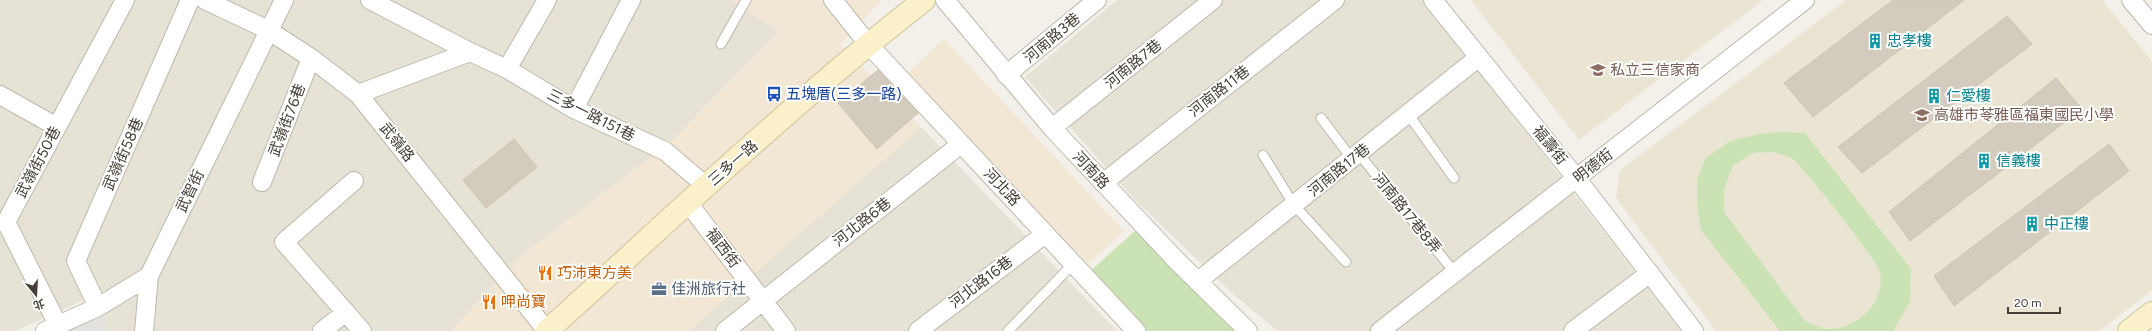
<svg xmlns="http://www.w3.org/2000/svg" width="2152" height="331" viewBox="0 0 2152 331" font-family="Figtree,'Noto Sans TC',sans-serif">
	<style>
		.residential { fill: #e6e2d6 }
		.commercial { fill: #f2e7d5 }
		.education { fill: #eae5d3 }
		.green { fill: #cbe3b4; fill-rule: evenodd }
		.parking { fill: #e4e2df }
		.building { fill: #d3ccbe; stroke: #cdc4b2 }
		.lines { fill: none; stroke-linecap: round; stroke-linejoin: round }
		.lane-casing { stroke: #bdb8ab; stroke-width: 11 }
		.street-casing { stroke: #bdb8ab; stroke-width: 20 }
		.secondary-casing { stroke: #cec49b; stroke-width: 24 }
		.lane { stroke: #fff; stroke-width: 9 }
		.street { stroke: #fff; stroke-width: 18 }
		.secondary { stroke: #faf1ca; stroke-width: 22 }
		.labels { text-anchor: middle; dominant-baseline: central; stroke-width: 4; stroke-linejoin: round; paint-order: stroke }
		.street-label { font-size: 15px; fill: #454037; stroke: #fff }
		.culture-label { font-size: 15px; fill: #0d838f; stroke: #fff; text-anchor: start }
		.education-label { font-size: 15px; fill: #785e54; stroke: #fff; text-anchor: start }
		.transit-label { font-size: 15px; fill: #164399; stroke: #fff; text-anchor: start }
		.food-label { font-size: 15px; fill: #c56008; stroke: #fff; text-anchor: start }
		.service-label { font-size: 15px; fill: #4e5e75; stroke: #fff; text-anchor: start }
	</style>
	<rect width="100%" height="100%" fill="#f2f0e8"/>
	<path class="residential" d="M0 0H730L779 31 673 140 521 256 451 331H105L108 289 15 331H0Z
		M1117 0H1423L1681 331H1278L1234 295 1136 201 1025 77Z
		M921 127 1117 331H688Z"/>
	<path class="commercial" d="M730 0H882L840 44 921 127 688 331H451L521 256 673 140 779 31Z
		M944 39 1124 231 1088 264 908 73Z"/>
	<path class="education" d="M1471 0H1763L1579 140Z
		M1846 0H2102L2152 61V290L2100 331H1716L1616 198 1620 170Z"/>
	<path class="green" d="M1786 132 1805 133 1911 269 1910 301 1893 331H1780L1701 230 1697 204V180L1705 159 1730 141 1759 134ZM1773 152C1779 154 1790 156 1795 161 1807 172 1878 261 1880 273 1886 304 1855 331 1824 329 1817 327 1810 323 1804 320L1724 212V189L1733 166 1753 153Z
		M1135 231 1236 331H1144L1088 273Z"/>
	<path class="parking" d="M106 314 105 331H68Z"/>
	<path class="building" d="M1893 0H1964L1813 117 1784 83Z
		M2007 16 2032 44 1862 173 1838 147Z
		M878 70 918 113 877 149 838 103Z
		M2056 78 2082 109 1910 241 1889 212Z
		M514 139 537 167 486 208 463 180Z
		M2109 144 2129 171 1954 306 1934 276Z"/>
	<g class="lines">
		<g class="lane-casing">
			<path id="lane" d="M721 44 746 0
				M1408 114 1454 178
				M1321 118 1352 159
				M1359 154 1455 273
				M1263 155 1294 205 1346 262
				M1008 331 1073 264"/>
		</g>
		<g class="street-casing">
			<path id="street" d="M205 0 268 30 311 58 358 94 547 331
				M370 0 470 52 507 69 574 109 665 151 706 186
				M833 0 868 44 1136 331
				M945 0 1052 128 1177 261 1248 331
				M1433 0 1577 179 1694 331
				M2131 0 2152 25
				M507 69 547 0
				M1006 75 1097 0
				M358 94 470 52
				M0 95 57 127
				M574 109 631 0
				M1052 128 1213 0
				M354 181 284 242 362 331
				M262 182 311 58
				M1103 183 1335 0
				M688 203 786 331
				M1198 281 1479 57
				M98 307 76 261 190 0
				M58 325 6 222 125 0
				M45 331 98 307 149 276 284 0
				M144 331 149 276
				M322 331 346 312
				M725 331 961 144
				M918 331 1045 234
				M1380 331 1805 0
				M1573 331 1650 273"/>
		</g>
		<g class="secondary-casing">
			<path id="secondary" d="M547 331C671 219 792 103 924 0
				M2129 331 2152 313"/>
		</g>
		<use href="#lane" class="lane"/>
		<use href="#street" class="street"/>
		<use href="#secondary" class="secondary"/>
	</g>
	<defs>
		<g id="building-bare" transform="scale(1.2)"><path d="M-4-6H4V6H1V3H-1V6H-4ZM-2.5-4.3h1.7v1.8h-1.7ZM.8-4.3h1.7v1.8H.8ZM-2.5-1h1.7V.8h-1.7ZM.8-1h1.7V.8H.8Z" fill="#0f9aa8" stroke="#fff" stroke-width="2.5" paint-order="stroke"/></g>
		<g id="school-bare" transform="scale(1.2)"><path d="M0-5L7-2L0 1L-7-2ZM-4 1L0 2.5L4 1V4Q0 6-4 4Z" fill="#8d6e63" stroke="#fff" stroke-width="2.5" paint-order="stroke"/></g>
		<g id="bus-bare" transform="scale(1.2)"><path d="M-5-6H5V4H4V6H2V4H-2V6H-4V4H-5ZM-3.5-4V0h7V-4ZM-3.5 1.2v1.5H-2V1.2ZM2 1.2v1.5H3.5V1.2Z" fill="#1a4fb4" stroke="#fff" stroke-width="2.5" paint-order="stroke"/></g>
		<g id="restaurant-bare" transform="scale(1.2)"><path d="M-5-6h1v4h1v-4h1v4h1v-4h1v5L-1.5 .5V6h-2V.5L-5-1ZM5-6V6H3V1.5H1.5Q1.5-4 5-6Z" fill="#e8710a" stroke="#fff" stroke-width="2.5" paint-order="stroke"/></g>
		<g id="office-bare" transform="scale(1.2)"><path d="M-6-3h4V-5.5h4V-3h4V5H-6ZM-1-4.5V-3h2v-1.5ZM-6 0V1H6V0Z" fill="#5c6f8a" stroke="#fff" stroke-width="2.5" paint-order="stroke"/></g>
	</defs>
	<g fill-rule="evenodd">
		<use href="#building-bare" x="1875" y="41"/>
		<use href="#school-bare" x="1598" y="70"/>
		<use href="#bus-bare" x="774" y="94"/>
		<use href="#building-bare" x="1934" y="96"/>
		<use href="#school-bare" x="1922" y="115"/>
		<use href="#building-bare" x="1984" y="161"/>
		<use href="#building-bare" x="2032" y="224"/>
		<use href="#restaurant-bare" x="545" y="273"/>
		<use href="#office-bare" x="659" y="289"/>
		<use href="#restaurant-bare" x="489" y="302"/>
	</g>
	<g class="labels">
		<g class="street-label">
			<text transform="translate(1052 38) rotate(-40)">河南路3巷</text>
			<text transform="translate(1133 64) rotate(-39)">河南路7巷</text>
			<text transform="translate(1219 91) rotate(-38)">河南路11巷</text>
			<text transform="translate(591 115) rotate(27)">三多一路151巷</text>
			<text transform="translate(287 120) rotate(-69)">武嶺街76巷</text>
			<text transform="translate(397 142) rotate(51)">武嶺路</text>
			<text transform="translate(1550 145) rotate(51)">福壽街</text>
			<text transform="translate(123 154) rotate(-66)">武嶺街58巷</text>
			<text transform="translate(38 162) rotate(-62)">武嶺街50巷</text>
			<text transform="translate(733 163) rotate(-41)">三多一路</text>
			<text transform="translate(1593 166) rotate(-38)">明德街</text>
			<text transform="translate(1091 170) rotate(47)">河南路</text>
			<text transform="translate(1339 170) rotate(-39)">河南路17巷</text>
			<text transform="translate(1002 187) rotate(47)">河北路</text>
			<text transform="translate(190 191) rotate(-64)">武智街</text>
			<text transform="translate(1407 213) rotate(51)">河南路17巷8弄</text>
			<text transform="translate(862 222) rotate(-38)">河北路6巷</text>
			<text transform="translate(723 248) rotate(53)">福西街</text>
			<text transform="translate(981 282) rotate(-37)">河北路16巷</text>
		</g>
		<g class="culture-label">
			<text x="1887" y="41">忠孝樓</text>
			<text x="1946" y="96">仁愛樓</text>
			<text x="1996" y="161">信義樓</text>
			<text x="2044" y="224">中正樓</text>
		</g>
		<g class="education-label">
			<text x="1610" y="70">私立三信家商</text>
			<text x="1934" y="115">高雄市苓雅區福東國民小學</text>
		</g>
		<g class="transit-label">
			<text x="786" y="94">五塊厝(三多一路)</text>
		</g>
		<g class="food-label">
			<text x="557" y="273">巧沛東方美</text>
			<text x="501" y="302">呷尚寶</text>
		</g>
		<g class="service-label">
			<text x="671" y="289">佳洲旅行社</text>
		</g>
	</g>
	<g transform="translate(36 295) rotate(162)" stroke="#ffffff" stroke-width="3" paint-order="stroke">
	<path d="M0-3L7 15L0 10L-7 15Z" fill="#454037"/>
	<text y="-6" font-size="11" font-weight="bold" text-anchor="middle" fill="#454037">北</text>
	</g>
	<path d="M2008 307v6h52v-6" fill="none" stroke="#454037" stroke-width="2"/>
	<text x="2014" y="307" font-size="12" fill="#454037" stroke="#ffffff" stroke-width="3" paint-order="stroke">20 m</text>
</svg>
